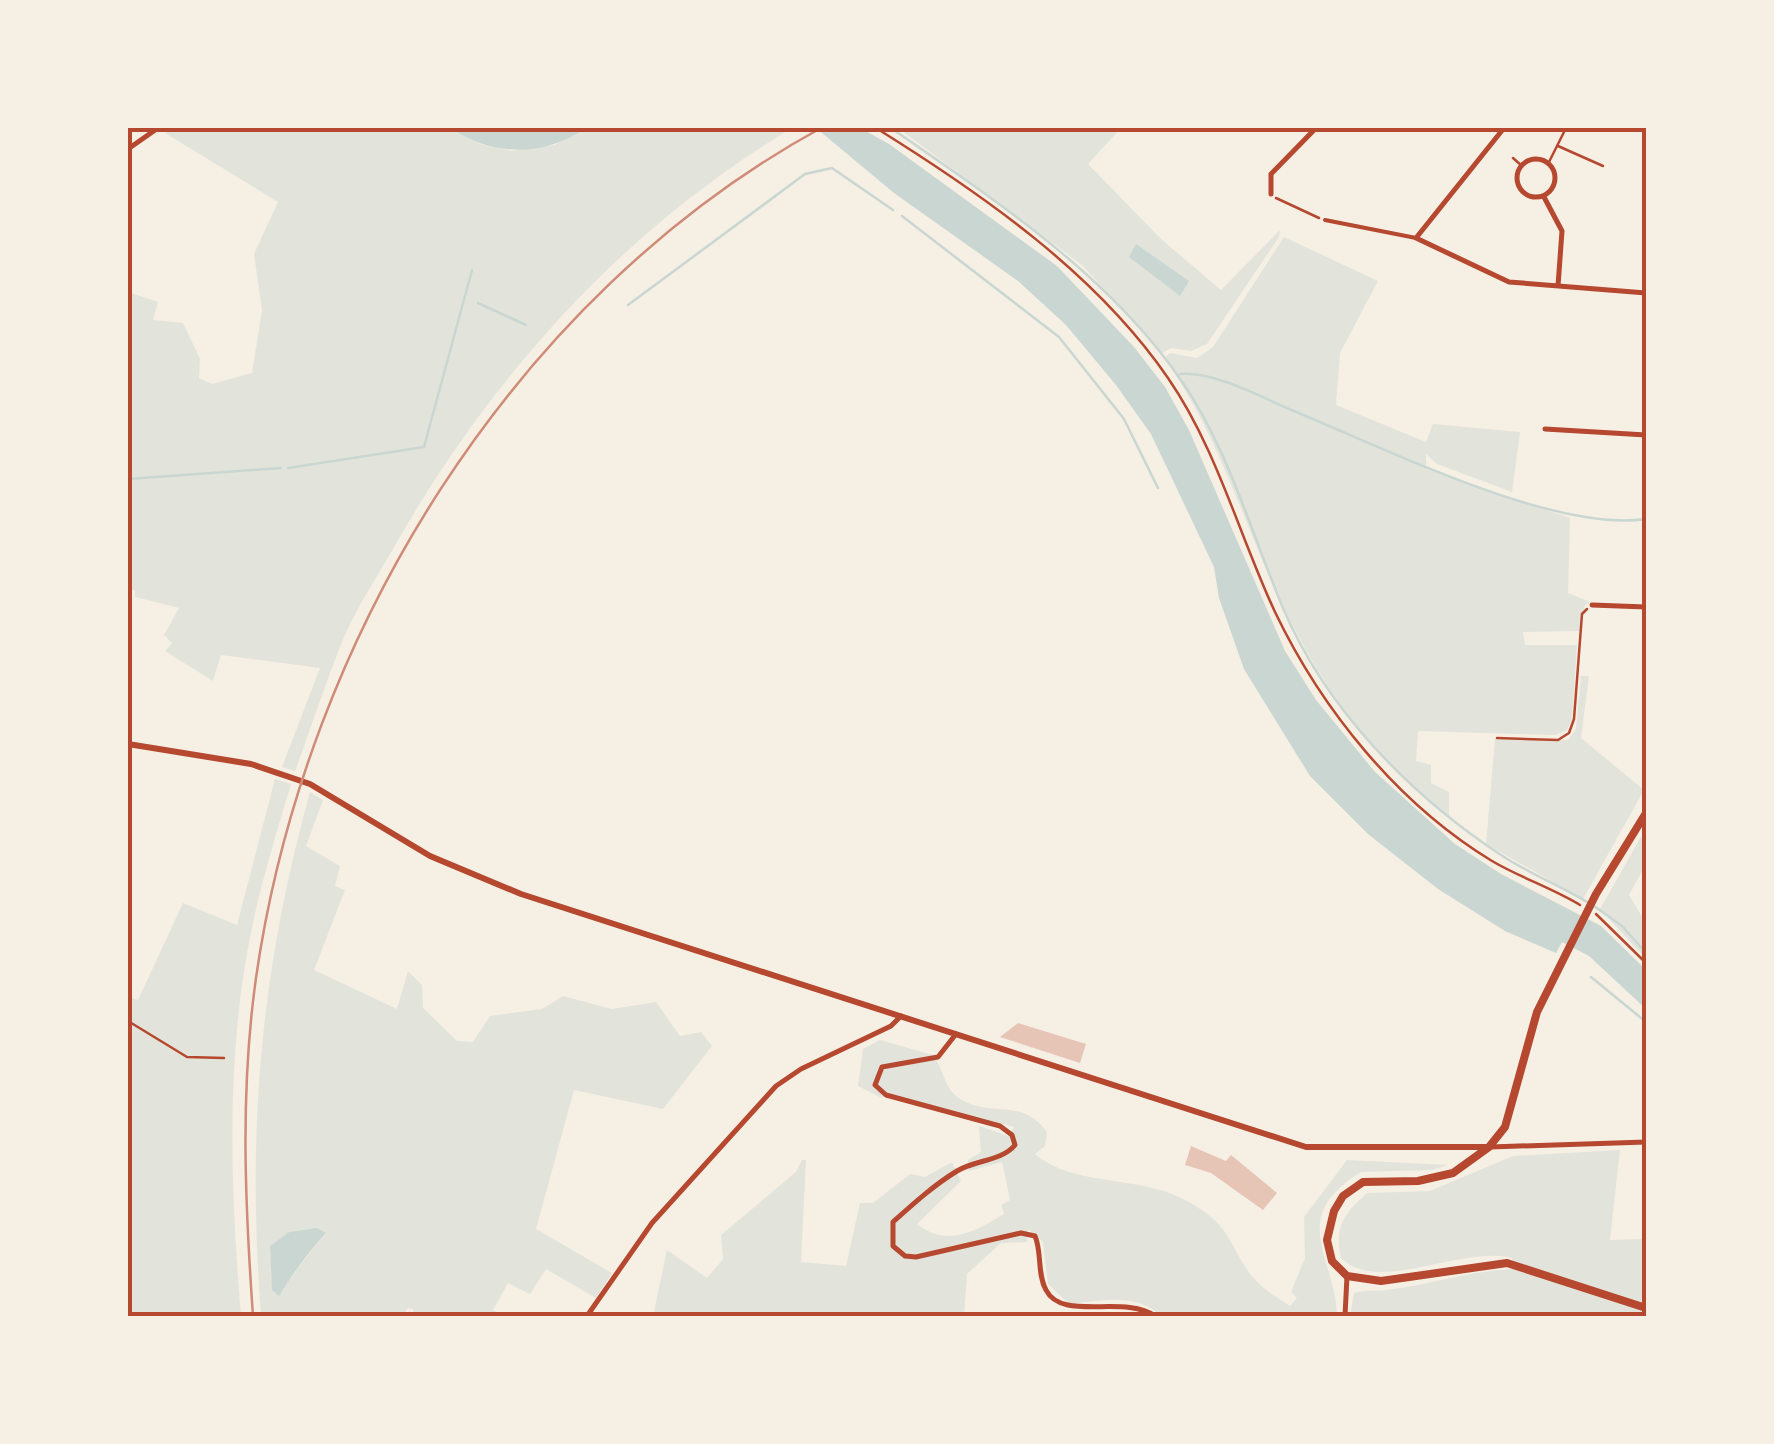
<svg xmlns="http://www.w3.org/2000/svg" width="1774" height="1444" viewBox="0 0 1774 1444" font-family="'IBM Plex Sans',sans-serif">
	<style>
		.green { fill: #e2e4dc; fill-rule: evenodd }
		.water { fill: #c9d6d2 }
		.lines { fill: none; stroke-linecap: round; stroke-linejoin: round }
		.stream { stroke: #c9d6d2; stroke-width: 2.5 }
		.building { fill: #e6c5b7 }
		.path { stroke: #b5482f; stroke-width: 2.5 }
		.pedestrian { stroke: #b5482f; stroke-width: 4 }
		.minor { stroke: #b5482f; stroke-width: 5 }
		.tertiary { stroke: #b5482f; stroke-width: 6 }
		.secondary { stroke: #b5482f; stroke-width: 8 }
		.rail { stroke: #cf8b77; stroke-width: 2.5 }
		.neatline { fill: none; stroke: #b5482f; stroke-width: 4 }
	</style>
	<rect width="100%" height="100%" fill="#f6efe4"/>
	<path class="green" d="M173 128H451L480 144 512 151 555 145 586 128H792C625 228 493 374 397 542 380 573 359 603 345 635 326 680 312 726 295 771L282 767 320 668 221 655 213 681 165 651 172 643 164 635 179 608 135 597V590H128V292L158 302 153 320 183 323 200 359 199 378 212 384 252 373 262 310 254 254 278 202 165 133Z
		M898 128H1121L1088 164 1161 239 1221 290 1280 230 1279 237 1207 344 1191 351 1171 348 1162 353 1082 265Z
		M1284 237 1378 281 1340 353 1336 405 1426 442 1433 424 1520 432 1512 492 1437 464 1426 454V469L1570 518 1568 593 1590 602 1585 605 1579 631 1523 632 1525 645H1577L1572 719 1567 730 1555 735 1418 731 1416 761 1431 765V783L1449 792V817C1379 765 1325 692 1287 614 1244 528 1221 437 1164 358L1170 353 1197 358 1213 347Z
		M1581 676H1589L1581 738 1644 790 1583 899 1486 844 1495 739 1568 740 1576 729Z
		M275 779 291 784C278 828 264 873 254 918 225 1049 230 1183 241 1316H128V997L138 1000 183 903 237 925Z
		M310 792 323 800 306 846 340 866 335 886 345 890 314 970 397 1009 408 971 422 985 423 1008 457 1041 473 1042 490 1016 542 1009 563 996 612 1009 656 1002 680 1036 701 1032 712 1046 663 1109 574 1090 536 1229 612 1273 596 1298 546 1269 530 1294 508 1283 493 1310 504 1316H414L413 1309 408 1308 402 1316H261C247 1130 260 973 310 792ZM312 1229 326 1234C307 1255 295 1272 279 1295L272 1282 270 1246 289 1232Z
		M1646 828V864L1629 895 1646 923V959L1600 909Z
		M880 1040 933 1055C944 1069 944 1091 962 1100 994 1118 1021 1097 1047 1132L1045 1146 1035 1154C1075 1188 1141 1174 1189 1202 1229 1225 1226 1237 1248 1271 1258 1286 1275 1296 1290 1306L1297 1298 1291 1292 1305 1258 1304 1217 1347 1160 1448 1165 1432 1170 1361 1172C1286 1218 1336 1258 1337 1316H1161C1135 1292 1102 1301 1069 1304L1048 1284 1043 1242 1028 1229 1027 1242 1001 1243 967 1274 964 1316H653L667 1250 707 1278 723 1259 721 1235 796 1172 802 1160H806L801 1262 846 1266 860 1203H873L910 1174 925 1177 952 1162 961 1181 917 1224C947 1248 976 1231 1004 1214L1001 1205 1010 1200 1002 1162 969 1171 968 1160 981 1152 979 1126 1008 1136 1014 1127 897 1096 880 1097 858 1086 863 1049Z
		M1620 1150 1610 1240 1646 1239V1316H1350L1354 1293C1365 1289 1375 1292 1386 1290 1429 1285 1469 1271 1513 1269L1512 1258C1462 1245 1378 1295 1341 1258 1334 1226 1344 1214 1367 1193L1430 1191 1513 1156Z"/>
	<path class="water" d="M451 128H586C544 157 493 157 451 128Z
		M816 128H860L889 144 1057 266 1134 347 1165 387 1189 430 1285 651 1316 700 1375 772 1455 844 1501 874 1601 926 1646 970V1009L1589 956 1562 942 1556 953 1505 931 1438 889 1368 834 1310 776 1244 669 1219 598 1214 567 1151 434 1116 385 1066 325 1018 281 894 193Z
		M1136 244 1189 281 1180 296 1129 257Z
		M317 1228 326 1233C307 1254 294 1272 279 1296L272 1290 270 1246 289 1232Z"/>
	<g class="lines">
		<path class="stream" d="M891 128C996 201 1107 273 1181 380 1228 448 1251 532 1283 608 1326 709 1410 795 1501 855 1528 873 1559 885 1587 902
			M902 216 1059 337 1124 419 1158 488
			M478 303 526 325
			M628 305 805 174 832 168 893 210
			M1180 374C1213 371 1259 396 1289 409 1380 446 1553 533 1646 519
			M288 468 424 447 472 270
			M128 479 281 468
			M1594 906 1622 926 1646 953
			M1591 977 1646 1022"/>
	</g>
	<path class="building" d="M1018 1023 1086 1044 1080 1063 1000 1037Z
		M1191 1146 1226 1161 1231 1155 1277 1193 1263 1210 1211 1173 1185 1165Z"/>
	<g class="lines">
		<path class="path" d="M876 128C982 194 1096 273 1168 378 1217 449 1239 535 1275 612 1322 710 1398 804 1492 861 1521 878 1552 888 1580 905
			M1558 146 1603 166
			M1513 158 1522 166
			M1549 162 1566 128
			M1276 198 1319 218
			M1497 738 1558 740 1569 733 1574 719 1582 614 1587 609
			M1596 914 1646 963
			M128 1021 187 1057 224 1058"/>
		<path class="pedestrian" d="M1325 220 1416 238"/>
		<path class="minor" d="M1504 128 1416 238 1509 282 1646 293
			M128 149 158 128
			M1517 178a19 19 0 1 1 38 0a19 19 0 1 1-38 0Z
			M1271 194V174L1316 128
			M1544 197 1562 231 1558 286
			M1545 429 1646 435
			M1592 605 1646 607
			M956 1034 938 1057 882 1067 875 1085 886 1095 1000 1126 1012 1135 1015 1145C1002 1161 975 1160 957 1171 934 1185 913 1204 893 1222V1246L905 1256 916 1257 1021 1233 1035 1236C1042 1252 1037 1274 1046 1290 1062 1322 1124 1294 1155 1316
			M1490 1147 1646 1142
			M587 1316 652 1223 776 1086 801 1069 891 1026 901 1016
			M1345 1316 1347 1276"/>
		<path class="tertiary" d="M128 744 251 764 310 784 430 856 521 894 1306 1147H1488"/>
		<path class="secondary" d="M1646 813 1596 894 1537 1012 1505 1127 1489 1147 1453 1173 1418 1181 1363 1182 1343 1196 1334 1211 1327 1240 1332 1261 1347 1276 1381 1281 1507 1263 1646 1308"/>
		<path class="rail" d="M253 1316C245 1203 240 1091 256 978 305 635 514 296 821 128"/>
	</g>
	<rect width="1774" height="1444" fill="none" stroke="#f6efe4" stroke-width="260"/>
	<rect x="130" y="130" width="1514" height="1184" class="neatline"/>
</svg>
